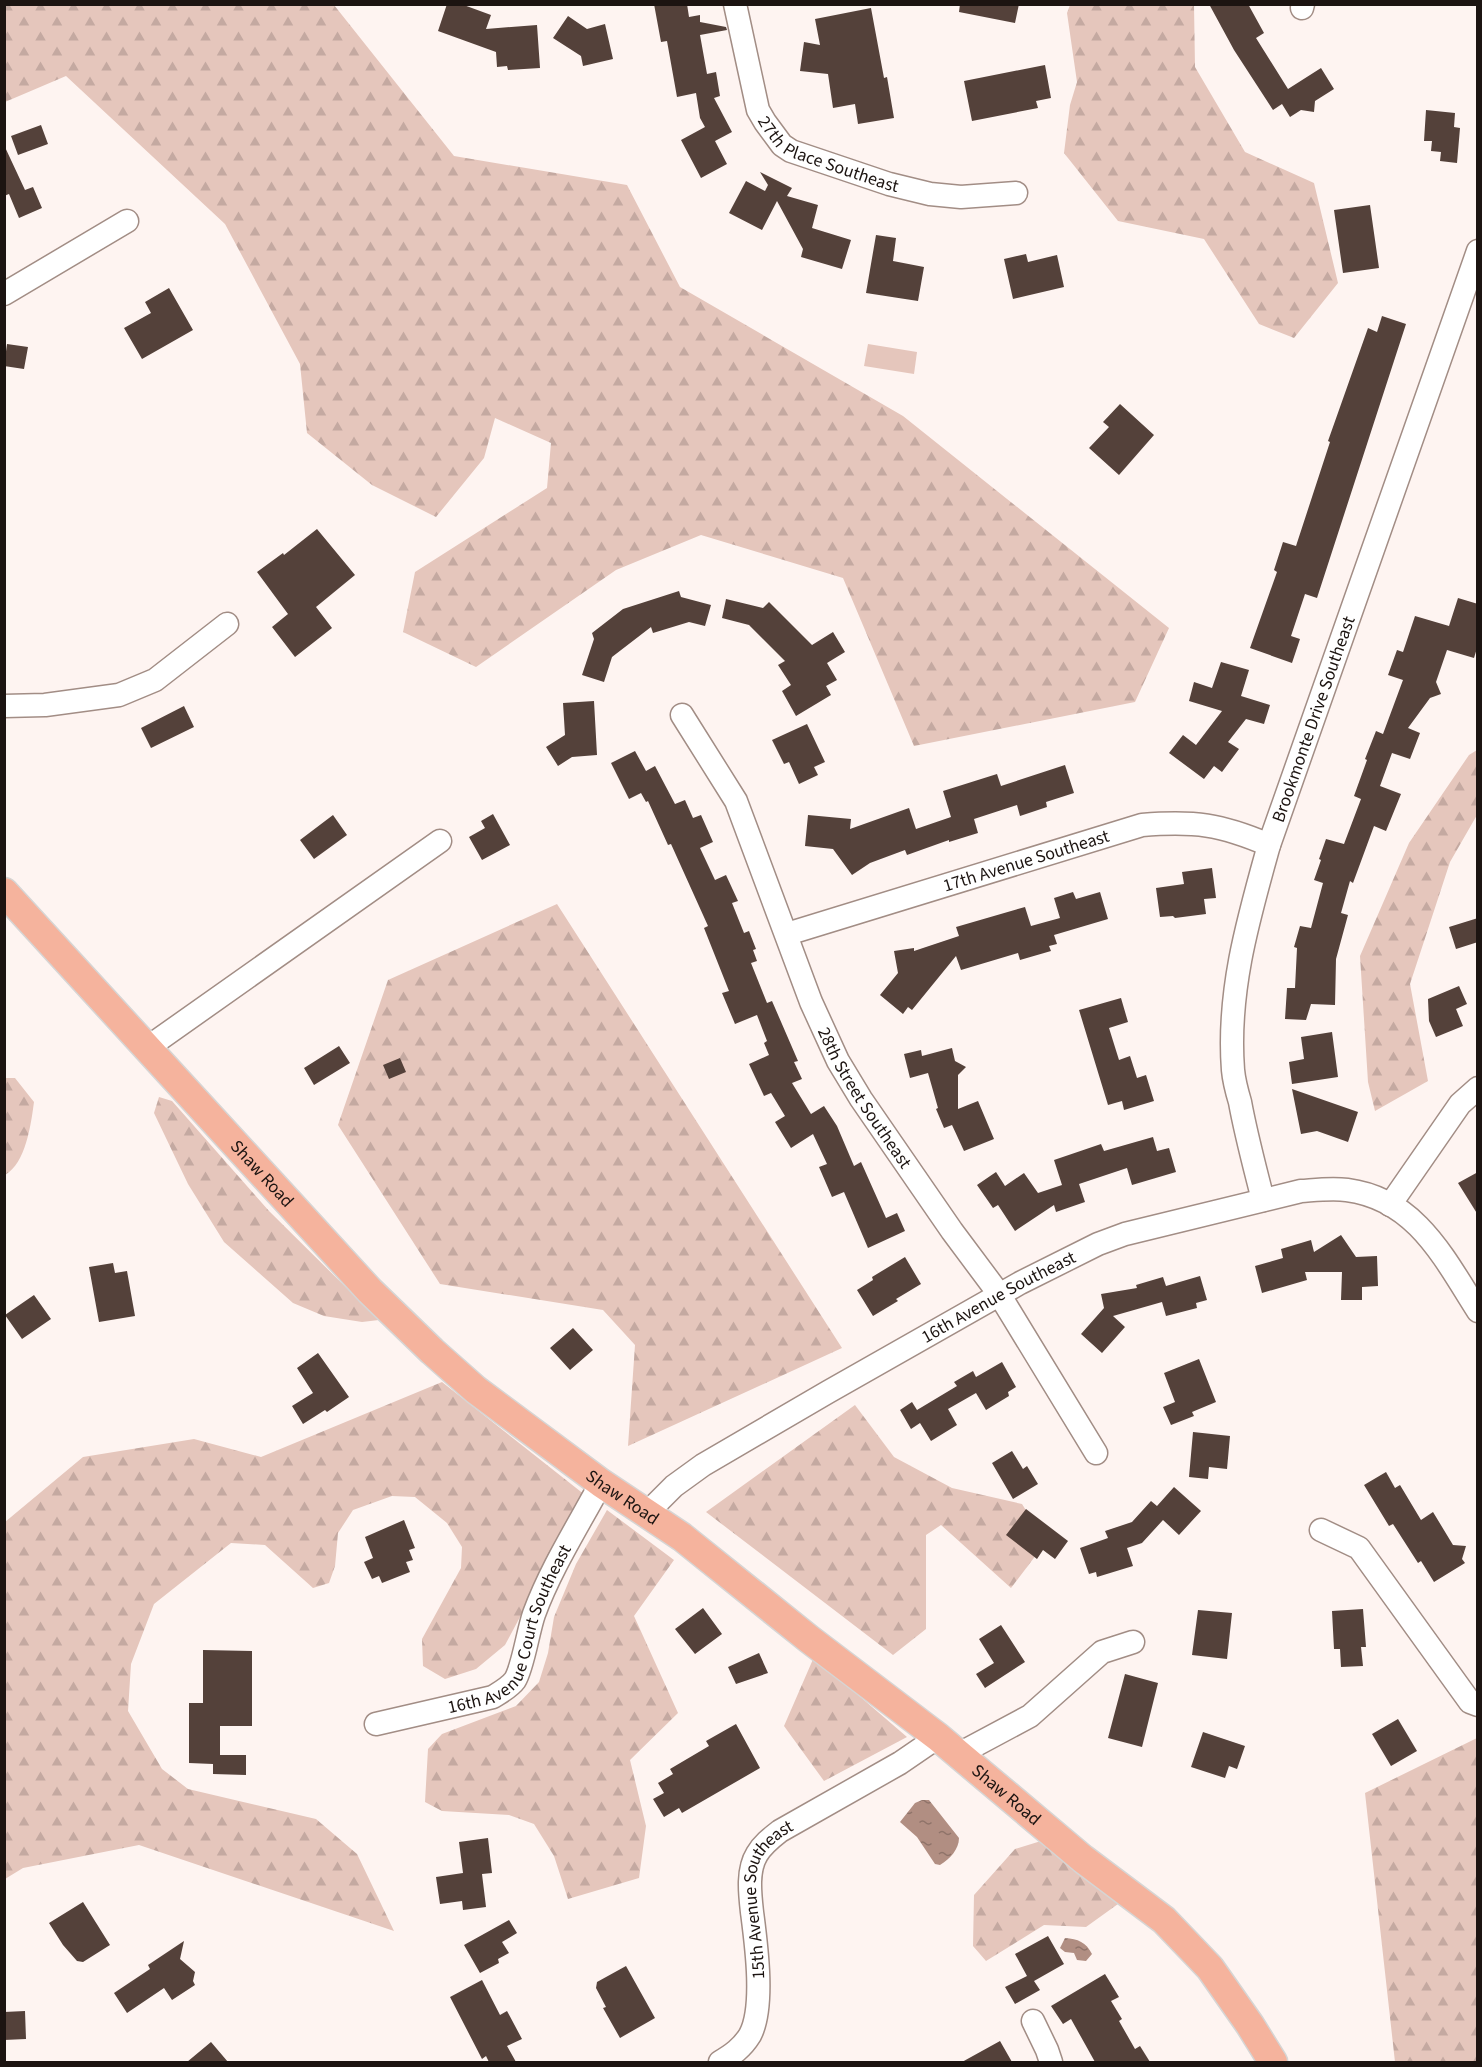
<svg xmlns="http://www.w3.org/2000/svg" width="1482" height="2067" viewBox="0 0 1482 2067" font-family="'Source Sans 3',sans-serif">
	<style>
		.forest { fill: url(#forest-firs) }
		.garden { fill: #e5c6bc }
		.water { fill: url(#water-ripples) }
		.building { fill: #54413a }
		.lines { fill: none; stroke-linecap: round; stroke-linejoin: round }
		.minor-casing { stroke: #a28d85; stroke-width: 25 }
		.major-casing { stroke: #d6d5d4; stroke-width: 31 }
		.minor { stroke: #fff; stroke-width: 22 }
		.major { stroke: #f5b39d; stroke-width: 28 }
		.labels { text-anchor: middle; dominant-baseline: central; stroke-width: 6; stroke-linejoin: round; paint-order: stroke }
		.street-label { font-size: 18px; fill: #1c1411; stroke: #fff }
	</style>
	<defs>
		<pattern id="forest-firs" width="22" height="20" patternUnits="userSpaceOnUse" patternTransform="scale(1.5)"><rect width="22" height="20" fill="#e5c6bc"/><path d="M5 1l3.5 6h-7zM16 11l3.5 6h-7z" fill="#c4a9a1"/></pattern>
		<pattern id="water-ripples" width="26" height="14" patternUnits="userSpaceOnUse" patternTransform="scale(1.5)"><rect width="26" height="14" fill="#b18e82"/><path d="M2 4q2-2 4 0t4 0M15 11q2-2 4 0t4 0" fill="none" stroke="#8f7369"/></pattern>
	</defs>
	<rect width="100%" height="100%" fill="#fef4f1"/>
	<path class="forest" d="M5 4 334 5 454 156 627 185 680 287 903 416 1169 628 1135 702 914 746 843 578 701 535 616 570 476 667 403 632 415 572 547 488 551 443 495 418 484 458 436 517 372 485 307 433 300 364 225 224 66 76 5 102Z
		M1070 5H1194L1195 67 1245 152 1314 183 1338 283 1294 338 1259 324 1204 239 1118 221 1064 153 1070 105 1077 82 1067 13Z
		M1477 750V815L1450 862 1410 984 1428 1081 1375 1111 1368 1082 1360 956 1409 843 1469 755Z
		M557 904 842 1348 628 1446 635 1345 603 1310 440 1284 338 1125 388 980Z
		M4 1078H15L34 1102C31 1124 26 1163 5 1175Z
		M159 1097 172 1101 269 1211 379 1320 362 1322 324 1316 293 1303 224 1242 188 1184 154 1113Z
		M442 1382 585 1495 505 1645 476 1669 445 1679 423 1666 422 1639 461 1568 462 1547 447 1523 415 1497 392 1496 353 1510 338 1533 335 1566 329 1583 313 1588 265 1545 231 1543 154 1604 131 1664 128 1711 162 1769 188 1789 316 1819 357 1854 394 1931 139 1845 23 1868 5 1879V1522L83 1457 194 1439 261 1457Z
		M855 1405 894 1457 952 1488 1022 1504 1046 1542 1011 1588 941 1525 926 1535V1629L893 1655 706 1512Z
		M607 1510 674 1560 634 1616 678 1713 630 1760 646 1826 639 1878 568 1899 554 1856 534 1824 509 1815 442 1811 425 1802 428 1749 442 1734 516 1706 539 1682 548 1653 554 1617 576 1564Z
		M814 1657 907 1737 824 1781 784 1726Z
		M1477 1738V2062H1395L1365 1793Z
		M1041 1841 1118 1904 1086 1927 1044 1925 986 1961 973 1946 974 1895 1015 1849Z"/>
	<path class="garden" d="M868 344 917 352 914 374 864 366Z"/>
	<path class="water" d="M922 1800H929L959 1838C959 1849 950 1859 940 1865L935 1864 917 1837 900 1822 915 1803Z
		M1065 1938C1078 1939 1086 1942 1092 1954L1086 1961 1077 1960 1074 1953 1065 1952 1060 1948Z"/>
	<path class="building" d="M447 4H461L491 15 486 29 537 25 540 68 508 70 507 66 497 67 496 52 438 31Z
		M654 4H687L689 17 700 15V22L726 27 727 30 700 35 707 74 716 72 720 96 714 98 732 132 715 141 727 164 701 178 681 140 705 127 700 118 696 93 677 97 667 41 661 42Z
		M960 4H1019L1015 23 959 12Z
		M1209 4H1248L1264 33 1256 38 1288 89 1321 68 1334 89 1315 101 1314 112 1301 110 1290 117 1282 104 1273 110 1234 50Z
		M871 8 884 78 887 77 894 118 858 124 855 104 833 108 828 74 800 71 804 42 820 45 815 19Z
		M568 16 587 29 605 24 613 59 583 66 581 56 553 38Z
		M1045 65 1051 98 1036 101 1038 108 972 121 964 81Z
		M1426 110 1455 113 1454 127 1460 128 1457 163 1440 161 1441 152 1431 151 1432 141H1424Z
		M41 125 48 144 18 155 11 136Z
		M4 145 25 190 33 187 42 208 19 218 9 194 4 196Z
		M760 172 792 188 787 196 818 205 812 228 851 240 842 269 801 257 803 249 777 201 762 230 729 213 746 181 765 191 768 185Z
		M1370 205 1379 268 1343 273 1334 210Z
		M876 235 896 238 893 261 924 267 918 301 866 293Z
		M1026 254 1028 262 1057 255 1064 287 1013 299 1004 259Z
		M169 288 193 330 142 359 124 328 151 313 145 302Z
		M1382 316 1406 324 1317 598 1305 594 1291 636 1300 639 1292 663 1250 648 1277 572 1274 570 1283 542 1296 546 1330 442 1328 441 1368 328 1377 332Z
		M7 344 28 347 24 369 4 366Z
		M1120 404 1154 435 1119 475 1089 448 1109 427 1103 422Z
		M317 529 355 575 316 607 332 628 295 657 272 627 288 614 257 572 283 553 284 555Z
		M679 591 681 597 711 605 705 626 689 622 653 633 651 627 612 657 604 682 582 675 594 639 592 633 623 609Z
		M1458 598 1478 604V645L1474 658 1447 650 1436 682 1441 694 1430 698 1408 728 1420 733 1410 759 1392 753 1380 786 1401 794 1386 831 1374 826 1353 883 1350 881 1341 913 1348 915 1336 959 1335 1005 1311 1004 1306 1020 1285 1019 1287 988H1295L1297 948 1294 947 1300 926 1311 928 1323 883 1314 880 1321 860 1319 859 1326 839 1344 844 1361 799 1354 796 1367 760 1365 759 1376 731 1383 734 1403 680 1388 675 1397 650 1403 652 1415 616 1449 626Z
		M726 599 763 608 769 602 812 645 833 632 845 652 827 663 837 680 826 686 831 695 796 716 782 691 791 685 778 665 785 661 749 625 722 618Z
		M1221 662 1249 670 1241 696 1270 705 1264 724 1246 719 1228 742 1239 749 1222 772 1214 766 1204 779 1169 753 1183 735 1196 745 1222 711 1189 701 1194 682 1212 688Z
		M594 701 597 755 572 757 558 766 546 747 565 735 563 703Z
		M184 706 194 727 151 748 141 728Z
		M807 724 825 762 814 767 818 775 799 784 789 762 784 764 772 740Z
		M635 751 646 771 655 766 675 804 685 800 693 818 701 815 713 842 700 848 715 880 726 875 738 901 732 903 744 933 749 931 756 949 753 950 757 961 751 963 767 1003 772 1001 798 1061 794 1062 802 1079 792 1083 811 1114 824 1106 837 1126 854 1166 861 1162 886 1218 897 1213 905 1231 868 1248 844 1192 832 1197 819 1167 827 1164 813 1134 791 1148 775 1122 785 1116 771 1093 764 1096 749 1064 769 1055 764 1043 767 1041 757 1015 735 1024 722 993 729 991 704 928 708 926 671 844 668 845 648 801 646 802 641 793 629 799 611 763Z
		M1065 765 1074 793 1046 802 1047 807 1020 816 1017 805 974 819 978 833 949 842V840L907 855 905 850 870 863 852 875 833 849 805 846 808 815 851 819 850 829 909 808 916 829 951 817 943 791 997 774 1001 786Z
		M493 814 510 845 482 860 469 837 485 828 481 821Z
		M333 815 347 835 314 859 300 840Z
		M1212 868 1216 898 1204 899 1206 914 1175 918 1173 916 1160 917 1156 888 1184 884 1182 872Z
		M1073 892 1076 899 1100 892 1108 919 1054 935 1057 944 1049 946 1051 951 1020 960 1018 953 961 970 956 956 912 1010 908 1007 903 1014 880 995 898 973 894 951 914 948V951L959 936 956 927 1025 907 1031 926 1060 918 1054 898Z
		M1478 918V942L1456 949 1449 927Z
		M1459 986 1467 1004 1456 1009 1463 1026 1436 1037 1429 1021 1428 999Z
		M1121 998 1128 1022 1109 1028 1119 1060 1130 1056 1137 1078 1146 1075 1154 1101 1124 1110 1122 1101 1108 1105 1079 1010Z
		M1332 1032 1338 1077 1292 1084 1289 1062 1304 1059 1301 1037Z
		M339 1046 350 1063 314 1085 304 1068Z
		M952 1048 955 1061 966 1067 958 1075V1109L978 1101 994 1139 964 1151 952 1125 944 1128 936 1109 938 1108 928 1073 910 1078 904 1054 921 1050 922 1056Z
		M400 1058 406 1072 389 1079 383 1065Z
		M1292 1089 1358 1112 1348 1142 1317 1131 1301 1134Z
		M1153 1137 1157 1151 1169 1148 1176 1172 1132 1185 1127 1168 1079 1184 1085 1202 1056 1212 1054 1205 1015 1231 998 1205 993 1208 977 1185 996 1172 1005 1186 1024 1173 1038 1193 1062 1185 1054 1160 1101 1144 1104 1151Z
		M1478 1172V1215L1458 1183Z
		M1341 1235 1356 1257 1377 1256 1378 1286 1362 1287V1300H1341L1342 1272H1305L1307 1280 1262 1293 1255 1266 1283 1258 1281 1249 1311 1240 1314 1252Z
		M905 1257 921 1284 896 1299 898 1301 873 1316 857 1290 873 1280 872 1277Z
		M113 1263 115 1273 127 1271 135 1316 99 1322 89 1267Z
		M1200 1276 1207 1300 1196 1303 1197 1308 1166 1316 1162 1302 1113 1316 1125 1327 1102 1353 1081 1334 1104 1308 1101 1294 1137 1288 1136 1285 1163 1277 1166 1286Z
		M34 1295 51 1319 22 1339 5 1315Z
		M573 1328 593 1350 570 1370 550 1348Z
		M318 1353 349 1397 327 1412 325 1410 303 1424 292 1406 313 1393 297 1368Z
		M1199 1359 1216 1402 1192 1412 1194 1416 1171 1425 1163 1407 1175 1402 1164 1373Z
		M1002 1362 1016 1387 1008 1392 1009 1396 986 1410 976 1393 948 1409 957 1425 931 1441 920 1423 911 1429 900 1410 912 1402 917 1410 957 1386 954 1382 973 1371 976 1377Z
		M1193 1432 1230 1436 1227 1469 1209 1467 1208 1479 1189 1477Z
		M1012 1451 1023 1469 1027 1466 1038 1484 1013 1499 992 1463Z
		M1386 1472 1395 1488 1400 1485 1421 1520 1433 1512 1453 1545 1466 1546 1462 1559 1465 1563 1434 1582 1421 1561 1418 1563 1393 1524 1389 1526 1364 1485Z
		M1174 1487 1201 1511 1179 1535 1163 1520 1142 1543 1127 1548 1133 1566 1097 1577 1096 1572 1089 1574 1080 1548 1108 1538 1105 1531 1132 1522 1151 1501 1157 1506Z
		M1026 1509 1068 1541 1055 1559 1043 1550 1037 1559 1006 1535Z
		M404 1520 415 1548 409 1550 413 1560 406 1562 410 1572 382 1583 379 1576 372 1579 364 1562 373 1558 365 1537Z
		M703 1608 722 1634 695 1654 675 1629Z
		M1363 1609 1366 1647H1361L1363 1666 1341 1667 1340 1649H1334L1332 1611Z
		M1198 1610 1232 1613 1227 1659 1192 1655Z
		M1001 1625 1025 1662 985 1688 976 1674 994 1663 979 1639Z
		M203 1650 252 1651V1726H220V1755H246V1775L213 1774V1764L189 1763V1703H203Z
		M759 1653 768 1673 736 1684 728 1667Z
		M1125 1674 1158 1683 1142 1747 1108 1738Z
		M1398 1719 1417 1751 1391 1766 1372 1734Z
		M736 1724 760 1768 682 1813 679 1808 664 1817 653 1799 664 1793 658 1783 673 1774 670 1769 709 1746 706 1741Z
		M1203 1732 1245 1746 1237 1769 1229 1766 1225 1778 1191 1767Z
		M488 1838 492 1873 482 1874 486 1907 463 1910 462 1901 440 1904 436 1877 463 1873 459 1842Z
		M83 1902 110 1945 83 1962 77 1961 63 1945 49 1923Z
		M509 1920 517 1933 502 1942 509 1953 498 1959 499 1963 480 1973 464 1945Z
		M1048 1936 1064 1964 1034 1981 1040 1990 1015 2004 1005 1987 1027 1976 1015 1954Z
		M184 1941 180 1959 195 1972 193 1981 195 1985 172 2000 164 1988 127 2013 114 1993 150 1969 148 1965Z
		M626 1966 655 2018 620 2038 603 2008 606 2007 596 1988 597 1982Z
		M1105 1974 1119 1997 1111 2001 1122 2019 1119 2021 1135 2049 1140 2046 1150 2062H1095L1071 2019 1063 2024 1051 2006Z
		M482 1980 500 2015 507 2011 522 2039 507 2046 516 2062H489L486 2056 482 2059 450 1997Z
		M25 2011 26 2039 4 2040V2012Z
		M1000 2041 1012 2062H962Z
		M211 2042 228 2062H187Z"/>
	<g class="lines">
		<g class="minor-casing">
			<g id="minor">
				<path id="s1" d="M735 4 758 110 765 122 782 145 791 151 889 184 930 194 961 197 1016 193"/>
				<path d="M1302 8 1303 4"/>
				<path d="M4 294 127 221"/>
				<path d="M4 706 45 705 119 695 155 680 227 624"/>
				<path id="s2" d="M682 715 736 801 811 1002 838 1061 861 1099 952 1231 999 1294 1096 1453"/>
				<path id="s3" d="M787 934 1142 825C1195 821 1220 824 1269 845"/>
				<path d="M147 1048 440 841"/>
				<path id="s4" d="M1263 1200C1255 1168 1246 1135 1240 1102 1237 1092 1234 1081 1233 1070 1227 992 1248 920 1269 845L1478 251"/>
				<path d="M1390 1205 1460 1104 1478 1088"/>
				<path id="s5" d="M647 1513 674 1486 703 1465 828 1392 1020 1283 1098 1244 1125 1234 1301 1191C1316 1190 1332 1188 1347 1190 1416 1199 1444 1258 1478 1311"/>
				<path d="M1321 1530 1359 1548 1470 1702 1478 1705"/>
				<path id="s6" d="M376 1724 493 1697C501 1692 510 1687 515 1680 523 1667 528 1631 534 1614 551 1568 578 1526 601 1483"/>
				<path d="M959 1754 1030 1716 1102 1652 1133 1642"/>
				<path d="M1033 2021 1047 2050 1051 2062"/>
				<path id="s7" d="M720 2062C732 2055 742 2048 750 2035 765 2007 756 1943 752 1912 750 1894 747 1870 757 1854 763 1844 771 1838 780 1831L900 1763 938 1737"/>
			</g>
		</g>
		<g class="major-casing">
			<g id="major">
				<path id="s8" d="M4 892 370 1291 432 1351 476 1390 601 1483 682 1537 809 1639 938 1737 1083 1859 1164 1920 1210 1968 1250 2025 1273 2062"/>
			</g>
		</g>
		<use href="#minor" class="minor"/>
		<use href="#major" class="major"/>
	</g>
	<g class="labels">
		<g class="street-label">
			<text stroke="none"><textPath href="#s1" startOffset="196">27th Place Southeast</textPath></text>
			<text stroke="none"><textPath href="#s4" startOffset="496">Brookmonte Drive Southeast</textPath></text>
			<text stroke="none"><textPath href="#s3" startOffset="250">17th Avenue Southeast</textPath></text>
			<text stroke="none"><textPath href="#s2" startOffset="426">28th Street Southeast</textPath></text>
			<text stroke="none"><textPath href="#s8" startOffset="382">Shaw Road</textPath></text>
			<text stroke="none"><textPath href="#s5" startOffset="414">16th Avenue Southeast</textPath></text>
			<text stroke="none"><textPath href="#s8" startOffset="868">Shaw Road</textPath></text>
			<text stroke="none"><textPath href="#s6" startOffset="183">16th Avenue Court Southeast</textPath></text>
			<text stroke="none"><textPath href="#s8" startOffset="1354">Shaw Road</textPath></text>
			<text stroke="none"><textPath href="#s7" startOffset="184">15th Avenue Southeast</textPath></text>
		</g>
	</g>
	<rect width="1482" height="2067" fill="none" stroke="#1c1411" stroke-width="12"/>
</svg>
